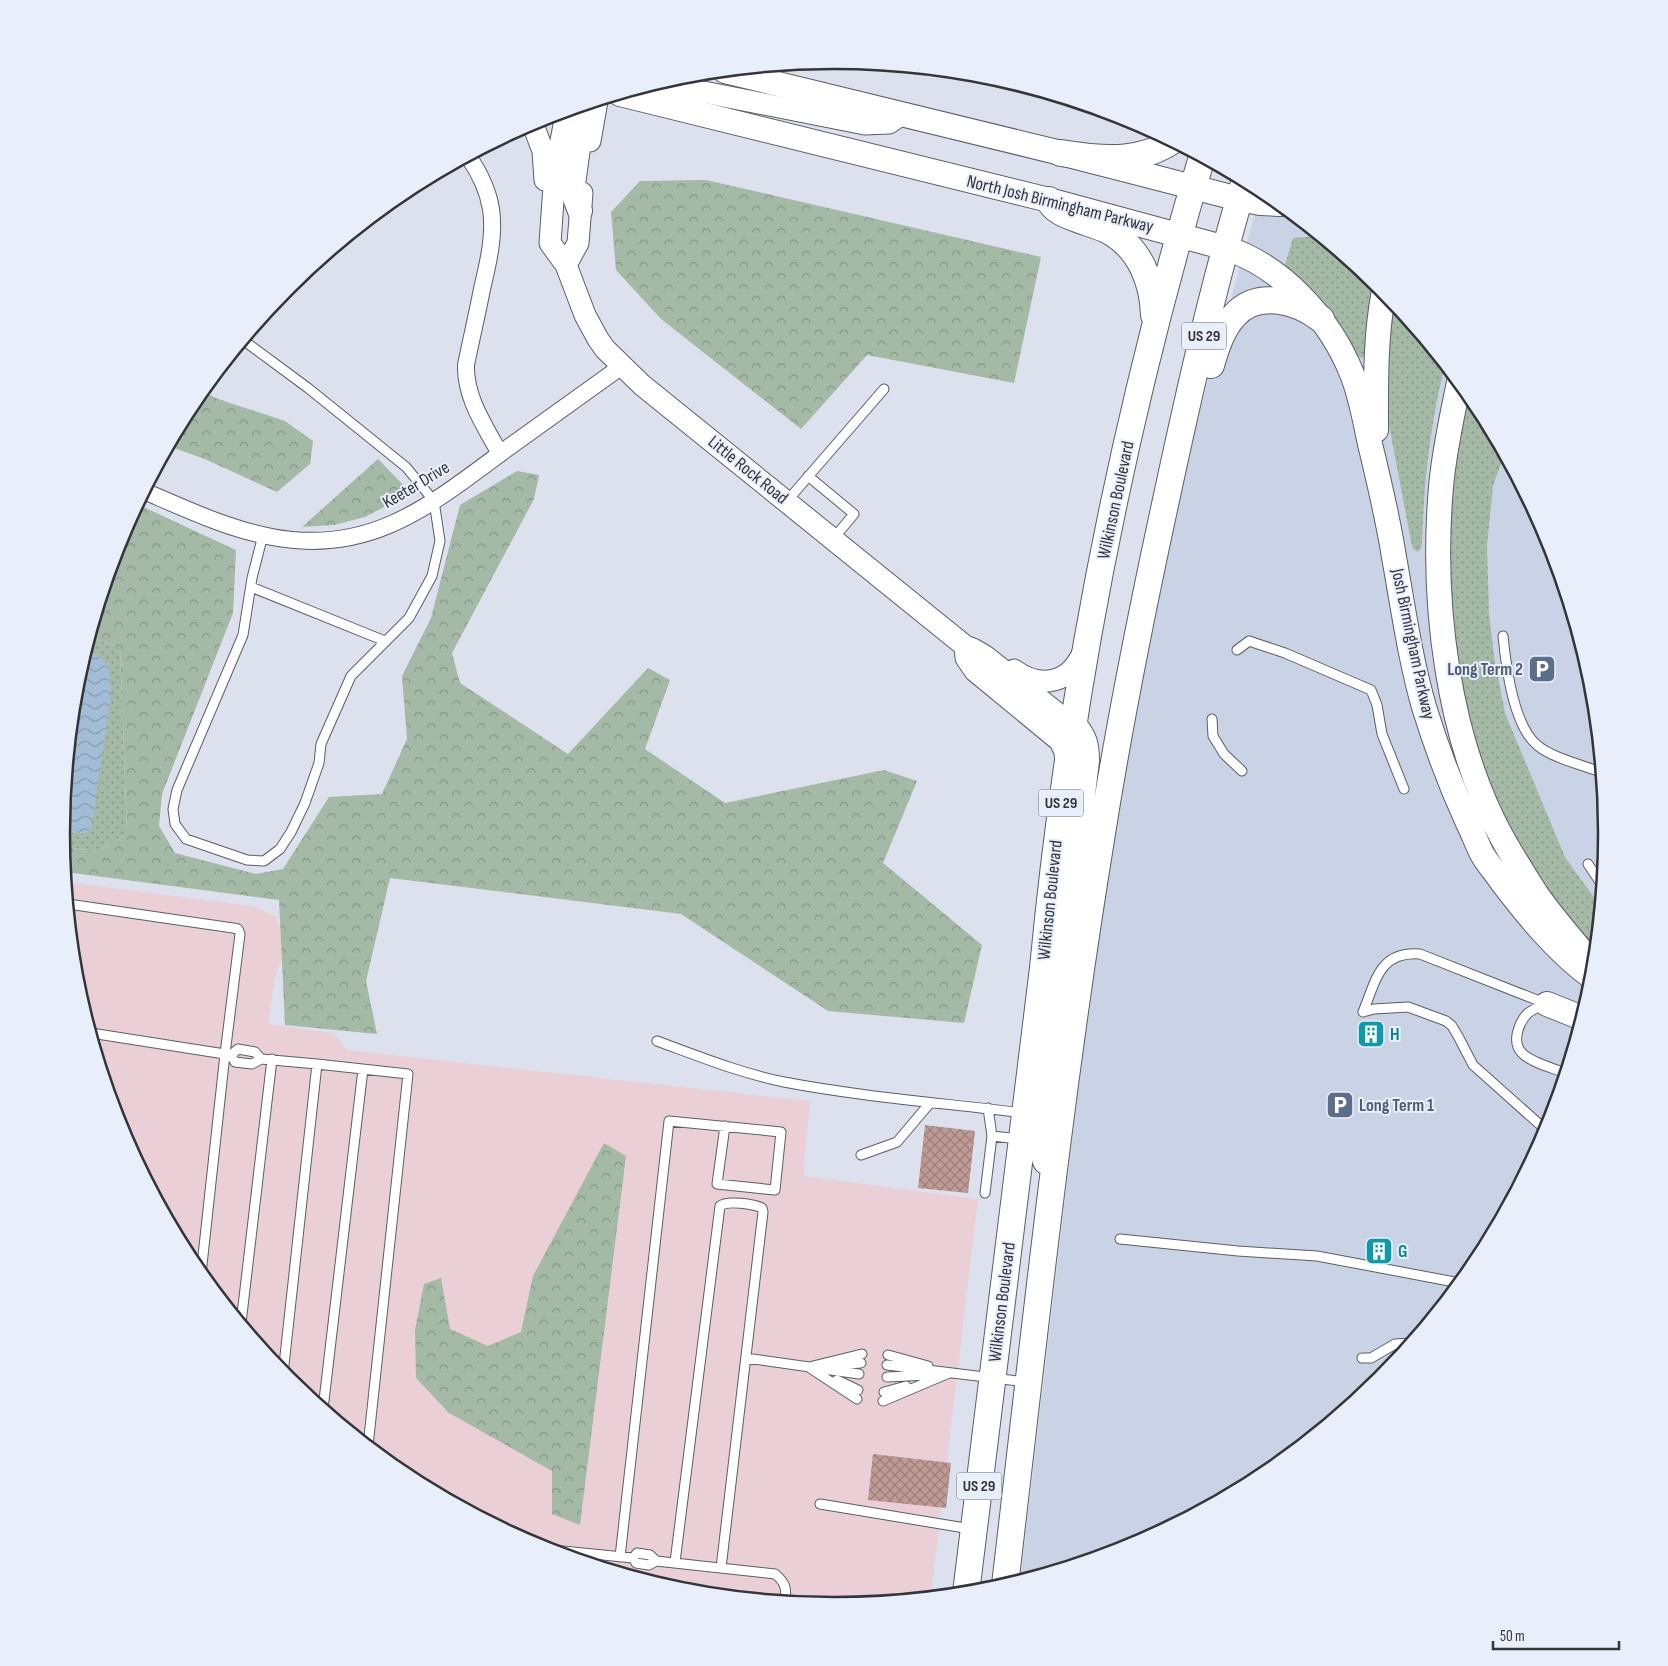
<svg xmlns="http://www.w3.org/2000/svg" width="1668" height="1666" viewBox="0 0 1668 1666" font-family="'Sofia Sans Condensed',sans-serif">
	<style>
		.commercial { fill: #ead0d6 }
		.built { fill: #cad3e5 }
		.grass { fill: url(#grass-dots) }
		.forest { fill: url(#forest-crowns) }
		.water { fill: url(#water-waves) }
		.building { fill: url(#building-cross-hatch) }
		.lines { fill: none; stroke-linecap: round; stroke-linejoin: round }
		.service-casing { stroke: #595e67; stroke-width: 11 }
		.minor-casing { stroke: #595e67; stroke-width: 18 }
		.tertiary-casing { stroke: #595e67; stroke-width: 23 }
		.secondary-casing { stroke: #595e67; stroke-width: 26 }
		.primary-casing { stroke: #595e67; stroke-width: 28 }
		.service { stroke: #fff; stroke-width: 9 }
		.minor { stroke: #fff; stroke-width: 16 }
		.tertiary { stroke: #fff; stroke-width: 21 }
		.secondary { stroke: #fff; stroke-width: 24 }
		.primary { stroke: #fff; stroke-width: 26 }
		.labels { text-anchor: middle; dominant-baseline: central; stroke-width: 4; stroke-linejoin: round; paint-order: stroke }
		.shield { fill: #e9effa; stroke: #6a6d74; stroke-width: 1 }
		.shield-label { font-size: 16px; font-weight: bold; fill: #33353a }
		.street-label { font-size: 18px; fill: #33353a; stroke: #e9effa }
		.service-label { font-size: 18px; font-weight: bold; fill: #4e5e75; stroke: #e9effa; text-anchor: end }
		.culture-label { font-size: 18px; font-weight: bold; fill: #0d838f; stroke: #e9effa; text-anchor: start }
		.rim { fill: none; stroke: #33353a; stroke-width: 2.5 }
	</style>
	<defs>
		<pattern id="grass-dots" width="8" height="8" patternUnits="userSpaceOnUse" patternTransform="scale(1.25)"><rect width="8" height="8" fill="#a4b9a6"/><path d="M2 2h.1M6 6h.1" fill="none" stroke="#869788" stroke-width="1.8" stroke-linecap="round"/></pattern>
		<pattern id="forest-crowns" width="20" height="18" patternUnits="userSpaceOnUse" patternTransform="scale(1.25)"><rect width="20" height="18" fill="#a4b9a6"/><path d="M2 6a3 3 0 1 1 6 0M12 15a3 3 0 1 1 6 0" fill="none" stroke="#869788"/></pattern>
		<pattern id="water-waves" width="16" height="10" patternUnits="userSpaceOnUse" patternTransform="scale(1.25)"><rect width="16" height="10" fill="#a4bdd6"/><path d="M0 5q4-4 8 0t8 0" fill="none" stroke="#869aaf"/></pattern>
		<pattern id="building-cross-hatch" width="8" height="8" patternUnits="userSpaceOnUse" patternTransform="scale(1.25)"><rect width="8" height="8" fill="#c09b96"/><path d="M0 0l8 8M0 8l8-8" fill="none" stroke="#9d7f7b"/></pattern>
	</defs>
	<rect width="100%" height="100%" fill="#dce1ed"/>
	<path class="commercial" d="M66 882 253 906 276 917 281 929 282 959 275 977 268 1024 333 1033 347 1050 810 1101 803 1176 978 1199 931 1596 834 1606 683 1591 652 1582V1575L617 1571 538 1547 404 1476 287 1379 191 1262 120 1129 76 984Z"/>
	<path class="built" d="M1262 189 1381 287 1477 404 1548 537 1592 682 1607 833 1592 984 1548 1129 1477 1263 1380 1380 1263 1476 1130 1547 1020 1580 1111 812 1171 512Z"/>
	<path class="grass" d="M1319 236 1377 283 1365 356 1361 358 1356 354C1338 313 1318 293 1285 265L1293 238Z
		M1390 297 1445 365C1430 424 1424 483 1422 543L1421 548 1418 552 1413 549 1411 541 1386 409Z
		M1468 393 1477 404 1504 455 1493 486 1487 546 1489 613 1494 656 1505 713 1565 857 1600 906 1596 948C1565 915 1536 879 1514 839 1465 747 1444 620 1451 516 1453 474 1460 434 1468 393Z
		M90 637 120 648 127 834 98 851 62 847 61 832 86 833 98 655 85 651Z"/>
	<path class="forest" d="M706 180 1041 257 1014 383 867 355 801 429 661 319 616 270 611 212 640 181Z
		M202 391 218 399 285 421 313 441 310 464 277 492 207 460 169 446 191 403Z
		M378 459 411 493 365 517 334 525 302 527Z
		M517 471 539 475 534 499 452 653 460 683 568 754 648 668 670 680 645 749 725 803 884 770 917 781 883 863 982 945 964 1023 828 1011 681 914 390 878 366 981 377 1034 285 1025 279 900 65 872 62 847 98 851 127 834 120 648 90 637 120 537 137 504 236 550 233 613 162 794 159 826 175 853 256 874 283 869 329 797 382 794 407 739 402 676 431 618 460 505Z
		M604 1143 626 1156 580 1525 552 1514V1471L449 1413 416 1378 415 1330 424 1284 441 1278 450 1329 488 1346 521 1332 533 1276Z"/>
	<path class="water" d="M85 651 98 655 109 666 111 695 91 830 86 833 61 832 76 682Z"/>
	<path class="building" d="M1369 1027 1377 1029 1373 1041 1365 1038Z
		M925 1125 975 1131 968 1193 918 1188Z
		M1374 1246 1385 1248 1383 1256 1372 1254Z
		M873 1454 951 1463 946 1508 868 1500Z"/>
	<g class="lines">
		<g class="service-casing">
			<path id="service" d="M243 340 308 388 406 467 434 501 440 541 432 576 409 618 351 676 321 744 319 763 305 803 291 832 280 849 264 861 247 860 186 839 175 824 173 809 177 790 243 635 252 578 263 535
				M808 476 854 514 833 539
				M787 501 884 389
				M251 587 385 641
				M1503 636C1506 666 1513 725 1537 745 1552 758 1582 765 1601 772
				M1237 650 1249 641 1285 653 1371 690 1377 705 1382 734 1404 789
				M1212 719 1213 736 1224 754 1242 771
				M1588 864 1602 885
				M68 904 233 928 238 929 240 934 225 1054 201 1274
				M1546 1004C1540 1007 1533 1009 1528 1013 1519 1022 1511 1042 1522 1053 1530 1062 1553 1068 1565 1073
				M1363 1012 1374 1009 1408 1007 1446 1021 1452 1026 1458 1036 1473 1065 1547 1131
				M1363 1012C1376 981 1379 951 1420 954L1547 1004
				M91 1033 231 1055 238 1049 255 1052 261 1059
				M657 1041C698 1056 740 1073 784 1082 863 1097 943 1103 1023 1113
				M231 1055 235 1062 252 1064 261 1059 317 1064 283 1374
				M317 1064 408 1074 368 1446
				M988 1108 992 1136 1019 1139
				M861 1155 897 1142 930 1103
				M985 1193 992 1136
				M1120 1239 1238 1251 1317 1256 1460 1283
				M241 1323 272 1059
				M888 1355 928 1366
				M746 1358 859 1374
				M1362 1358H1371L1395 1344 1411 1343
				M835 1365 861 1363
				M887 1365 1026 1382
				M813 1366 862 1354
				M810 1368 857 1399
				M887 1377 929 1375
				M837 1380 858 1390
				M884 1392 906 1386
				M883 1401 949 1373
				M323 1409 363 1069
				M820 1504 971 1529
				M543 1549 633 1558 636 1563 649 1565 656 1561 775 1574C785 1582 787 1588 785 1601
				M620 1557 669 1121 781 1132 775 1190 717 1184 725 1126
				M633 1558 637 1553 650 1555 656 1561
				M675 1562 720 1206C727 1200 754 1204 762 1208L763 1212 721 1568"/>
		</g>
		<g class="minor-casing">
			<path id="minor" d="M468 156C479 172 488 190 491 209 495 236 488 263 482 289 477 315 471 340 466 365 465 398 485 426 500 454
				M144 491C186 509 228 529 272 537 371 556 432 504 505 450 544 422 583 394 622 366"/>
		</g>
		<g class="tertiary-casing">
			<path id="tertiary" d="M658 83 865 124 889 123 902 114
				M567 110 555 172 550 243 566 265 585 315 598 339 605 349 642 385 965 646 973 649 985 656 1072 725
				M532 122 543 151 545 180
				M590 141 597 101
				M566 265 578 243 582 193
				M965 646 966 658 975 671 1060 741 1065 752 1066 767
				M1014 670C1042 690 1071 683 1084 650"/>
		</g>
		<g class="secondary-casing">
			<path id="secondary" d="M725 71 1061 153 1239 199 1260 203 1280 204
				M620 94 1049 200 1226 248C1283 267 1330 319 1352 374 1361 396 1365 421 1370 444 1379 481 1388 519 1394 557 1403 607 1410 658 1424 707 1436 746 1451 786 1468 823 1473 833 1477 844 1482 854 1488 864 1496 873 1502 882 1528 916 1558 953 1593 978
				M580 211 575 198 573 184 584 105
				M1459 382C1452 417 1444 451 1441 487 1431 602 1447 741 1505 843 1515 860 1526 878 1537 895 1553 918 1573 940 1591 963
				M1376 430C1376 383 1375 337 1384 291
				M1547 1004 1582 1018"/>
		</g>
		<g class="primary-casing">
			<path id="primary" d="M1061 153C1099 159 1138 164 1172 141
				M1049 200C1054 211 1066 215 1077 219 1087 223 1099 226 1109 231 1140 248 1153 282 1154 315
				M1211 365C1216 348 1222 329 1234 316 1257 289 1297 301 1321 319
				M1046 1161 1042 1149V1123L1086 761C1086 745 1084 737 1073 725
				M1005 1585C1034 1338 1060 1091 1100 846 1118 730 1141 615 1166 500 1189 393 1213 286 1245 180
				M966 1593 1043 968C1069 694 1123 421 1202 157"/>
		</g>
		<use href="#service" class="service"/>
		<use href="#minor" class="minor"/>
		<use href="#tertiary" class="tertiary"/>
		<use href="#secondary" class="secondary"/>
		<use href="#primary" class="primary"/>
	</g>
	<defs>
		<g id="parking-square" transform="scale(1.4375)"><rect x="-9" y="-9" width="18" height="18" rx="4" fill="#5c6f8a" stroke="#e9effa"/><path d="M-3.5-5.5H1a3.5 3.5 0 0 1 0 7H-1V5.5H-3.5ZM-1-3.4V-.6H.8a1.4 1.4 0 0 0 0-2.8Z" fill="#fff"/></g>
		<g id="building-square" transform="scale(1.4375)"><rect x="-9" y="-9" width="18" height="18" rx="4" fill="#0f9aa8" stroke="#e9effa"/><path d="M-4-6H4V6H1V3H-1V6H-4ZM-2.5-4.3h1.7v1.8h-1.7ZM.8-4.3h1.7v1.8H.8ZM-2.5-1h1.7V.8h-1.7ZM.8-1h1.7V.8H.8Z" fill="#fff"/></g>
	</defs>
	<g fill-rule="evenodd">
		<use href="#parking-square" x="1542" y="669"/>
		<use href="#building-square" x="1371" y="1034"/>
		<use href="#parking-square" x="1340" y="1105"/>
		<use href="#building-square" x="1379" y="1251"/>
	</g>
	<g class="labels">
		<g class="shield">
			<rect x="1181.5" y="322.5" width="45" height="27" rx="4"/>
			<rect x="1038.5" y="789.5" width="45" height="27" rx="4"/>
			<rect x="956.5" y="1472.5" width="45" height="27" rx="4"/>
		</g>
		<g class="shield-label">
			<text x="1204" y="336">US 29</text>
			<text x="1061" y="803">US 29</text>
			<text x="979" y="1486">US 29</text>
		</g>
		<g class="street-label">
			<text transform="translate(1060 204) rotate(14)">North Josh Birmingham Parkway</text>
			<text transform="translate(748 470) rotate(39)">Little Rock Road</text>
			<text transform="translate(416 485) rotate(-31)">Keeter Drive</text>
			<text transform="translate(1116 500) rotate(-78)">Wilkinson Boulevard</text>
			<text transform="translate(1413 644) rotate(78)">Josh Birmingham Parkway</text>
			<text transform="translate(1050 900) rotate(-84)">Wilkinson Boulevard</text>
			<text transform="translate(1002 1302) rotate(-83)">Wilkinson Boulevard</text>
		</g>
		<g class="service-label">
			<text x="1523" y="669">Long Term 2</text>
			<text x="1359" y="1105" text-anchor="start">Long Term 1</text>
		</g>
		<g class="culture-label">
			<text x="1390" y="1034">H</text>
			<text x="1398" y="1251">G</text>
		</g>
	</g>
	<path d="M0 0H1668V1666H0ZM70 833a764 764 0 1 1 1528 0a764 764 0 1 1-1528 0Z" fill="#e9effa" fill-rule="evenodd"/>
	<path class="rim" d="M70 833a764 764 0 1 1 1528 0a764 764 0 1 1-1528 0Z"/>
	<path d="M1493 1641v8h126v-8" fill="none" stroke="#33353a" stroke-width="2.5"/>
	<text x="1500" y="1641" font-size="15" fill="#33353a" stroke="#e9effa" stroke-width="4" paint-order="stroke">50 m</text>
</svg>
